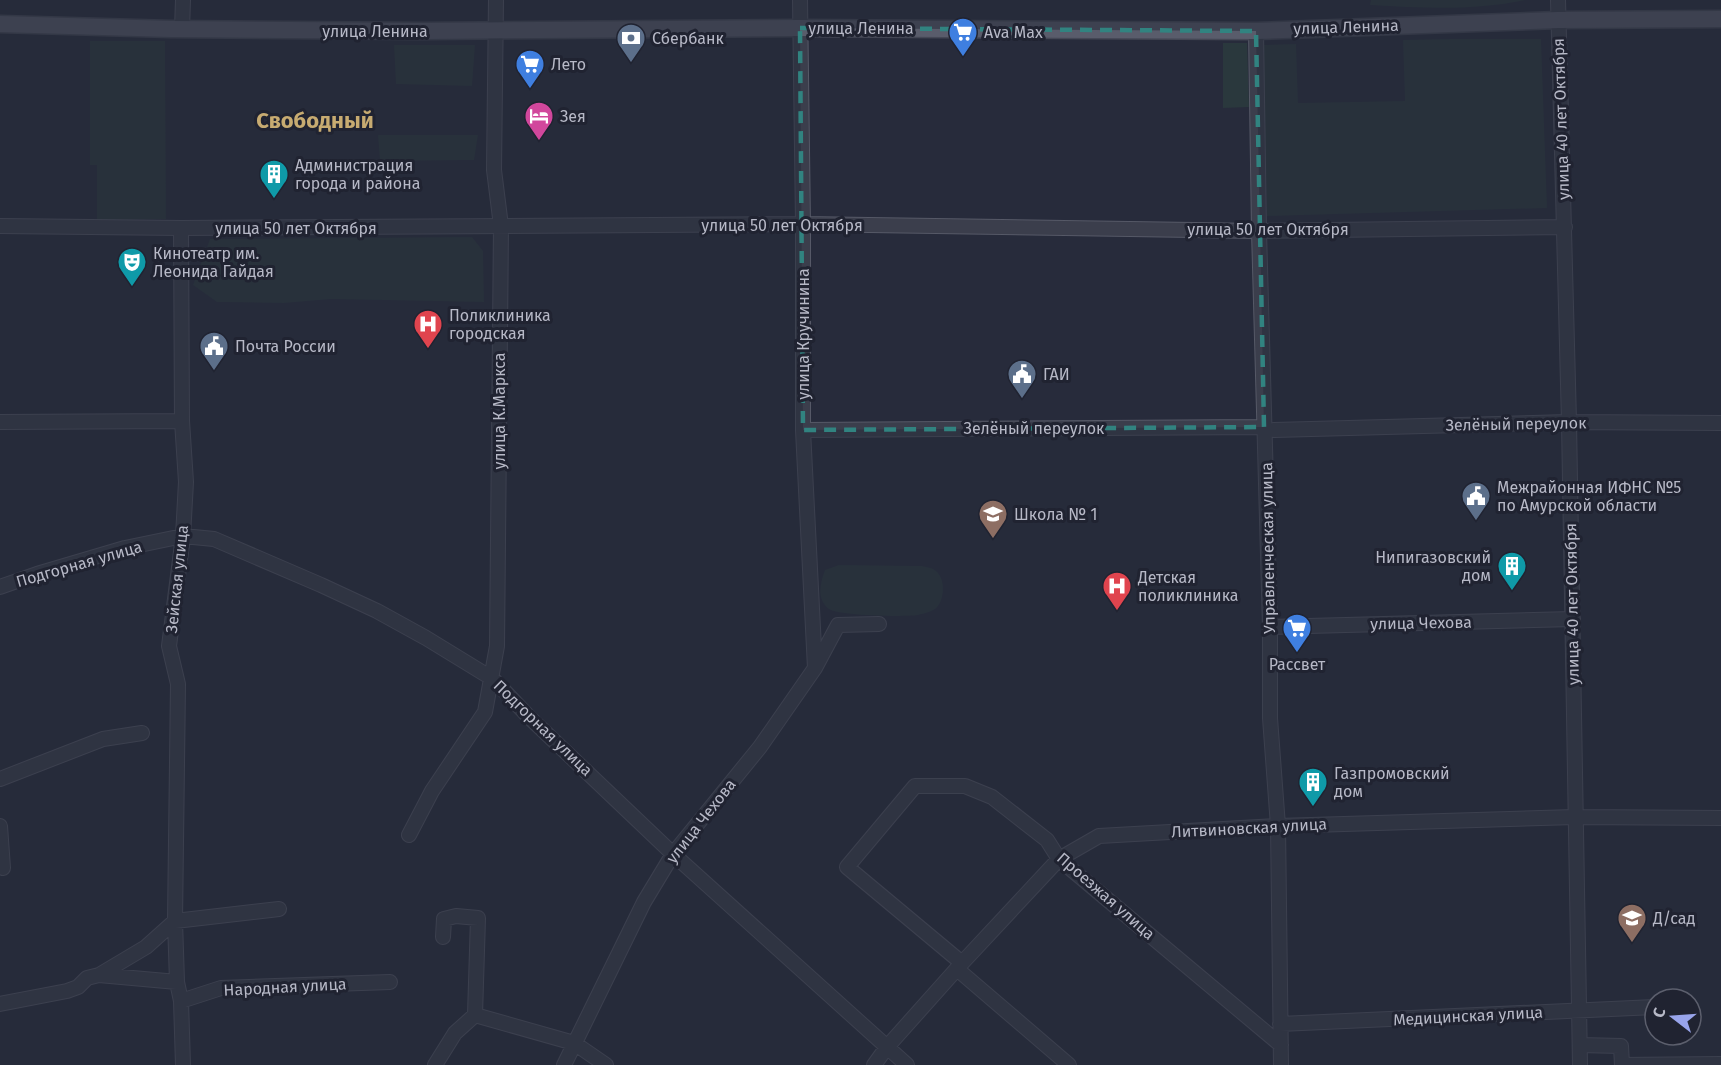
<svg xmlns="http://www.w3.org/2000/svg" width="1721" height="1065" viewBox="0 0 1721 1065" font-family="'Fira Sans',sans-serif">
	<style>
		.green { fill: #2a383d }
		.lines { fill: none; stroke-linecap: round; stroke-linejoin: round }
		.minor-casing { stroke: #565967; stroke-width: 16 }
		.major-casing { stroke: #444755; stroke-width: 19 }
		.minor { stroke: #3b3e4c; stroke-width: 14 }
		.major { stroke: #595c6b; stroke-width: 16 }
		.marked { fill: none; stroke: #318380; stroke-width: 4.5; stroke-dasharray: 12 8; stroke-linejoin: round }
		.labels { text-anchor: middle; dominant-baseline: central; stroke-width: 6; stroke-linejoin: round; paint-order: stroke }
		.street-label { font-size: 16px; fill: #b7b9c7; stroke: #202331 }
		.poi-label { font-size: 16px; fill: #b7b9c7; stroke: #202331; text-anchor: start }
		.district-label { font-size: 22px; font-weight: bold; fill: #c7ab71; stroke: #202331 }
	</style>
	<rect width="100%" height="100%" fill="#272b3b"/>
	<path class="green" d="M1371 0H1525C1476 11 1420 8 1370 5Z
		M1449 39H1541L1547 208 1267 216 1263 45 1296 44 1298 103 1405 101 1403 40Z
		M90 41H165L166 219 97 220V165H90Z
		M1223 43H1247L1249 107 1223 108Z
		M394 45H475L472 86 396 84Z
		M378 135H478L474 160 380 161Z
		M472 237 483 251 484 302 331 299 284 303 217 302 193 285 210 239Z
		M839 565 922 566C926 567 933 568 936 571 946 579 945 601 935 609 931 612 922 614 918 615 904 617 839 616 829 609 816 599 820 583 825 570Z"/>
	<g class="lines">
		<g class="minor-casing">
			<path id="minor" d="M800 0 803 224V430L815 668
				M1558 0 1569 422 1580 1065
				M182 29 183 0
				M1256 31 1259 231 1270 627V718L1278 826 1281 1065
				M0 226 181 228 803 224 1259 231 1565 227
				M181 228 182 421 186 482 183 536 169 646 178 684 175 921 177 982 181 1001 183 1065
				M0 422 182 421
				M803 430 1264 427
				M1274 430 1569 422 1721 423
				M0 587 37 574 125 548 183 536 214 539 321 585 377 611 426 638 493 679 529 717 673 854 907 1065
				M1270 627 1573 619
				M0 779 103 739 142 733
				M0 826 3 868
				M409 835 432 791 485 712 497 646 501 226 494 170 496 0
				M962 963 847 867 915 786H965L992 797 1047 840 1059 859 1281 1045
				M957 969 1069 1065
				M99 975 177 982
				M181 1001 221 988 390 982
				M0 1004 67 991 78 987 87 978 99 975 146 947 175 921 279 909
				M475 1015 574 1043 606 1065
				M1280 1024 1655 1007
				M1580 1045 1621 1046 1622 1065 1721 1064
				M435 1065 455 1033 475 1015 478 918 456 916 444 919 443 937
				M564 1065 644 902 673 854 760 747 815 668 838 625 879 624
				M874 1065 887 1047 962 963 1059 859 1099 836 1278 826 1575 817 1721 818"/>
		</g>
		<g class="major-casing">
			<path id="major" d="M0 24 171 29 423 31 800 28 1256 31 1558 20 1721 19"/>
		</g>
		<use href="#minor" class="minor"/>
		<use href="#major" class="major"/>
	</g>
	<path d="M0 0H1721V1065H0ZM800 28 1256 31 1264 427 803 430Z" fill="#272b3b" fill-opacity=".55" fill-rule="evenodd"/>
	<path class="marked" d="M800 28 1256 31 1264 427 803 430Z"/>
	<defs>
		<g id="supermarket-pin" transform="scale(1.5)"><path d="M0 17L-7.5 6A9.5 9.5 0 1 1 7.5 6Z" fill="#3f7fe0" stroke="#202331"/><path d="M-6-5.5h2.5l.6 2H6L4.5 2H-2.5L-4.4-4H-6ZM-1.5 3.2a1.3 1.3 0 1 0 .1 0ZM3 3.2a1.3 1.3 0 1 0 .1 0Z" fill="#fff"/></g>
		<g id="bank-pin" transform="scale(1.5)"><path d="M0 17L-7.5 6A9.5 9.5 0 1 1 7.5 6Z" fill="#5c6f8a" stroke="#202331"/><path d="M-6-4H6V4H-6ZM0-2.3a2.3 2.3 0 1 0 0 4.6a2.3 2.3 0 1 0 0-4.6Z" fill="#fff"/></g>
		<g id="hotel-pin" transform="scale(1.5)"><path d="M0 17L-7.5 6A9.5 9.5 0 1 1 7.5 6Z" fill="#d1479c" stroke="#202331"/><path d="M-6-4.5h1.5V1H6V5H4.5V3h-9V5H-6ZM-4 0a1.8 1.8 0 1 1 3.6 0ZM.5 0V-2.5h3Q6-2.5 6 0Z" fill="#fff"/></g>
		<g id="building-pin" transform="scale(1.5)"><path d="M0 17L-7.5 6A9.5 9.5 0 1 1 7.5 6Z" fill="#0f9aa8" stroke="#202331"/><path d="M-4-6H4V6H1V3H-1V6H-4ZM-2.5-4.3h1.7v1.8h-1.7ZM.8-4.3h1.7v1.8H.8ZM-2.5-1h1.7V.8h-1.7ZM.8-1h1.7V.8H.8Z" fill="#fff"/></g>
		<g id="theatre-pin" transform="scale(1.5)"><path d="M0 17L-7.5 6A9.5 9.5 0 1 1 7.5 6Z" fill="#0f9aa8" stroke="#202331"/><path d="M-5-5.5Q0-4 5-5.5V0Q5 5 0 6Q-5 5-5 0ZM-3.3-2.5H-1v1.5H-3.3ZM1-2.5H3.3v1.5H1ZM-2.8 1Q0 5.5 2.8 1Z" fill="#fff"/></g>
		<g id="hospital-pin" transform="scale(1.5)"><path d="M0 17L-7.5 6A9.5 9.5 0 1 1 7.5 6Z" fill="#e0444e" stroke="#202331"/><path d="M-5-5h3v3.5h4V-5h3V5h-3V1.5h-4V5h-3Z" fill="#fff"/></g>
		<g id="civic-pin" transform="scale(1.5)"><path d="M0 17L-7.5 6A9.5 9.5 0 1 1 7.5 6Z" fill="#5c6f8a" stroke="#202331"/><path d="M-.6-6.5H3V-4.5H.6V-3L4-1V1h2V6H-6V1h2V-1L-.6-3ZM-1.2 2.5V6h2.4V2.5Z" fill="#fff"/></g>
		<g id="school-pin" transform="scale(1.5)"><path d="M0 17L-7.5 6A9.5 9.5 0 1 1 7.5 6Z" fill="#8d6e63" stroke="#202331"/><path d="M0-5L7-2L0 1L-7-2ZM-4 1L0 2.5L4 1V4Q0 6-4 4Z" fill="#fff"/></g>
	</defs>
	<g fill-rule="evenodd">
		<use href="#supermarket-pin" x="963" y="32"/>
		<use href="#bank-pin" x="631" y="38"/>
		<use href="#supermarket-pin" x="530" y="64"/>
		<use href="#hotel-pin" x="539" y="116"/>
		<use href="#building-pin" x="274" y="174"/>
		<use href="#theatre-pin" x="132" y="262"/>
		<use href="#hospital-pin" x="428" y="324"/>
		<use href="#civic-pin" x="214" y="346"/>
		<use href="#civic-pin" x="1022" y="374"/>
		<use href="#civic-pin" x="1476" y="496"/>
		<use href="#school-pin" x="993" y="514"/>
		<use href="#building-pin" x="1512" y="566"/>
		<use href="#hospital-pin" x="1117" y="586"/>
		<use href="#supermarket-pin" x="1297" y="628"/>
		<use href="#building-pin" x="1313" y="782"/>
		<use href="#school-pin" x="1632" y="918"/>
	</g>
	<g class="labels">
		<g class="street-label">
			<text transform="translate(1346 27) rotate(-2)">улица Ленина</text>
			<text x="861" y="28">улица Ленина</text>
			<text x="375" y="31">улица Ленина</text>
			<text transform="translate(1561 119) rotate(-92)">улица 40 лет Октября</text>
			<text x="782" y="225">улица 50 лет Октября</text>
			<text x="296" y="228">улица 50 лет Октября</text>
			<text x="1268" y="229">улица 50 лет Октября</text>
			<text transform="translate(803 334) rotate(-90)">улица Кручинина</text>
			<text transform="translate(499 411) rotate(-90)">улица К.Маркса</text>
			<text transform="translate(1516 424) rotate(-1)">Зелёный переулок</text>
			<text x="1034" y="428">Зелёный переулок</text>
			<text transform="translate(1268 548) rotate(-91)">Управленческая улица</text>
			<text transform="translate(79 564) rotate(-16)">Подгорная улица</text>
			<text transform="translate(177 579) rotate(-84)">Зейская улица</text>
			<text transform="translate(1572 604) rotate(-91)">улица 40 лет Октября</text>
			<text transform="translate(1421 623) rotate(-1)">улица Чехова</text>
			<text transform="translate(543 728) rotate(44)">Подгорная улица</text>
			<text transform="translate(701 821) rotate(-52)">улица Чехова</text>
			<text transform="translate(1249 828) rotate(-3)">Литвиновская улица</text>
			<text transform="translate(1106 896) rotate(41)">Проезжая улица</text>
			<text transform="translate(285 987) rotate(-3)">Народная улица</text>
			<text transform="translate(1468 1016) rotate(-3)">Медицинская улица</text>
		</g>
		<g class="poi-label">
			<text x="984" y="32">Ava Max</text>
			<text x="652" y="38">Сбербанк</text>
			<text x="551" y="64">Лето</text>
			<text x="560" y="116">Зея</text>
			<text x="295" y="165">Администрация<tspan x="295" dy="18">города и района</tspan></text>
			<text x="153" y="253">Кинотеатр им.<tspan x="153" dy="18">Леонида Гайдая</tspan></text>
			<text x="449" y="315">Поликлиника<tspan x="449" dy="18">городская</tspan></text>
			<text x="235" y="346">Почта России</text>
			<text x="1043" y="374">ГАИ</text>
			<text x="1497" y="487">Межрайонная ИФНС №5<tspan x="1497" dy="18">по Амурской области</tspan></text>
			<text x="1014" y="514">Школа № 1</text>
			<text x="1491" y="557" text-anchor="end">Нипигазовский<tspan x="1491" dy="18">дом</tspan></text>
			<text x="1138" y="577">Детская<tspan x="1138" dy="18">поликлиника</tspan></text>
			<text x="1297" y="664" text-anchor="middle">Рассвет</text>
			<text x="1334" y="773">Газпромовский<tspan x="1334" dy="18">дом</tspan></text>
			<text x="1653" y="918">Д/сад</text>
		</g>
		<g class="district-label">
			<text x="315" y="120">Свободный</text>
		</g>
	</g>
	<g transform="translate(1673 1017) rotate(287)"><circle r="28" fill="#202331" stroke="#5c5f6d" stroke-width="1.5"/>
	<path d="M0-4.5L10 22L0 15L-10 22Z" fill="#98a4eb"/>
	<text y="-9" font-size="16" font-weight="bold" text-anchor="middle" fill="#b7b9c7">С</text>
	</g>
</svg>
